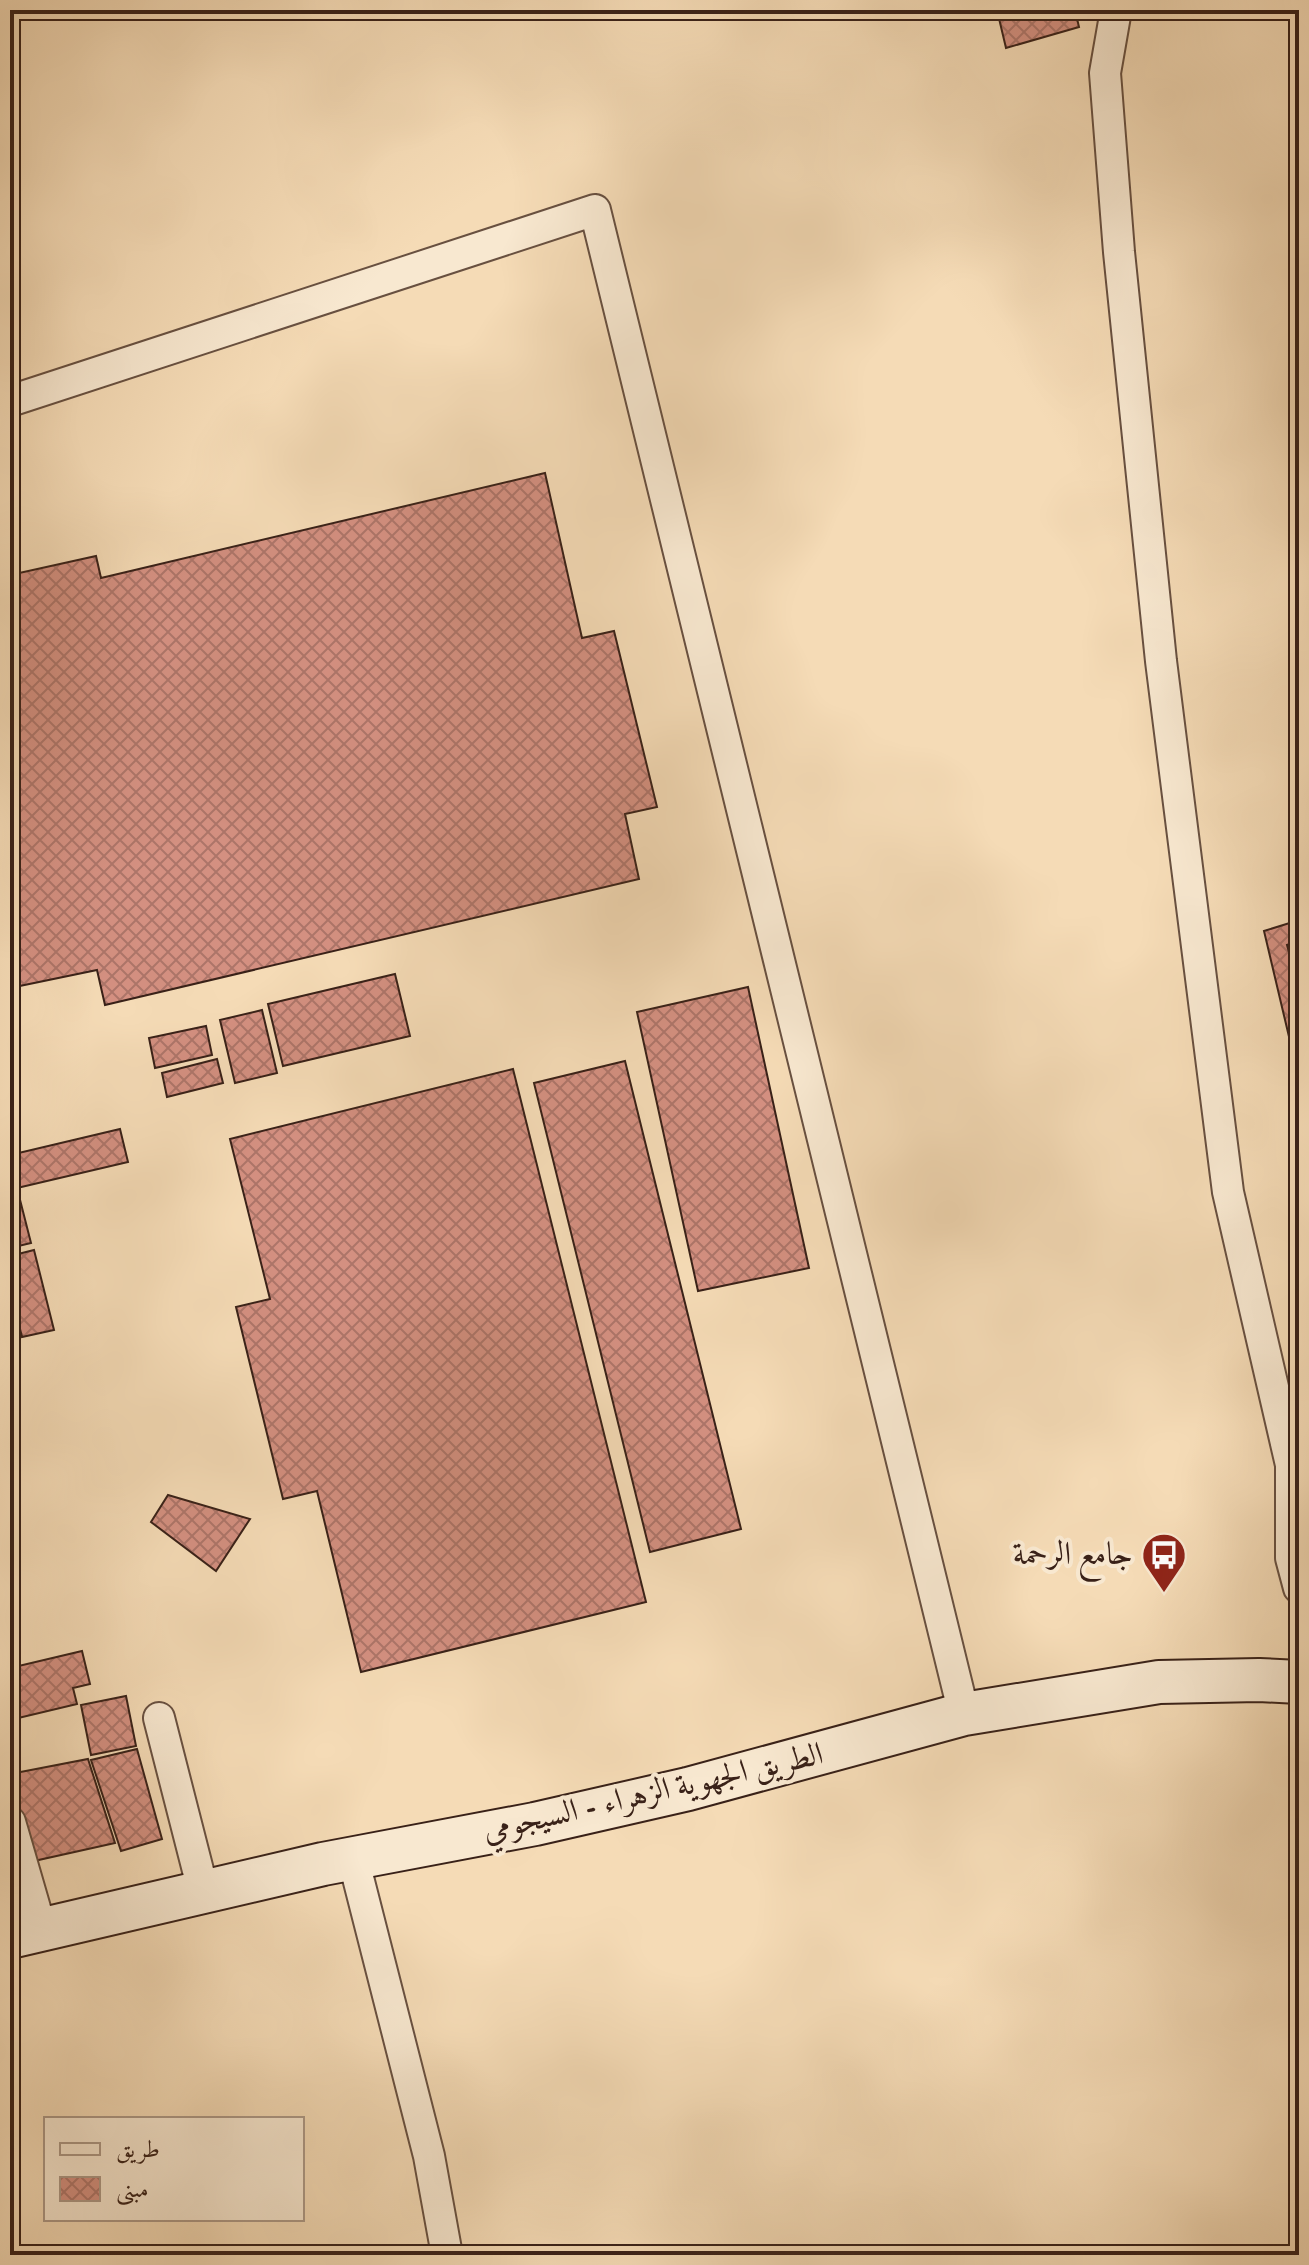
<svg xmlns="http://www.w3.org/2000/svg" width="1309" height="2265" viewBox="0 0 1309 2265" font-family="'IM FELL DW Pica',Amiri,serif">
	<style>
		.building { fill: url(#building-cross-hatch); stroke: #392118; stroke-width: 2 }
		.lines { fill: none; stroke-linecap: round; stroke-linejoin: round }
		.street-casing { stroke: #685040; stroke-width: 34 }
		.secondary-casing { stroke: #392118; stroke-width: 46 }
		.street { stroke: #f8e8d0; stroke-width: 30 }
		.secondary { stroke: #f8e8d0; stroke-width: 42 }
		.labels { text-anchor: middle; dominant-baseline: central; stroke-width: 8; stroke-linejoin: round; paint-order: stroke }
		.poi-label { font-size: 32px; fill: #392118; stroke: #f8e8d0; text-anchor: end }
		.street-label { font-size: 32px; fill: #392118; stroke: #f8e8d0 }
	</style>
	<defs>
		<pattern id="building-cross-hatch" width="8" height="8" patternUnits="userSpaceOnUse" patternTransform="scale(2)"><rect width="8" height="8" fill="#d49081"/><path d="M0 0l8 8M0 8l8-8" fill="none" stroke="#ad7569"/></pattern>
	</defs>
	<rect width="100%" height="100%" fill="#f5dbb6"/>
	<filter id="stains"><feTurbulence type="fractalNoise" baseFrequency=".0025" numOctaves="4"/><feColorMatrix values="0 0 0 0 .2 0 0 0 0 .09 0 0 0 0 .02 0 0 0 .5 -.17"/></filter>
	<radialGradient id="worn" r=".72"><stop offset=".6" stop-color="#630" stop-opacity="0"/><stop offset="1" stop-color="#630" stop-opacity=".3"/></radialGradient>
	<path class="building" d="M997 10H1075L1079 27 1006 48Z
		M545 473 582 638 614 631 657 807 625 814 639 879 105 1005 97 970 10 988V575L96 556 101 578Z
		M1299 920V1079L1264 931Z
		M1299 941V990L1287 945Z
		M395 974 410 1036 283 1066 268 1004Z
		M748 987 809 1268 698 1291 637 1012Z
		M262 1010 277 1073 235 1083 220 1020Z
		M206 1026 212 1055 155 1068 149 1038Z
		M217 1059 223 1083 167 1097 162 1073Z
		M625 1061 741 1529 650 1552 534 1083Z
		M513 1069 646 1602 361 1672 317 1491 283 1499 236 1307 270 1299 230 1139Z
		M120 1129 128 1162 17 1188 31 1243 10 1248V1155Z
		M34 1250 54 1330 22 1337 10 1289V1256Z
		M168 1495 250 1519 216 1571 151 1522Z
		M10 1614 18 1641 10 1643Z
		M82 1651 90 1684 73 1688 77 1704 10 1720V1668Z
		M126 1696 136 1746 91 1755 81 1705Z
		M137 1749 162 1839 121 1851 91 1760Z
		M88 1759 115 1843 34 1861 10 1774Z"/>
	<g class="lines">
		<g class="street-casing">
			<path id="street" d="M1116 10 1105 73 1119 252 1161 661 1228 1192 1291 1465V1558L1299 1588
				M10 401 595 210 964 1714
				M159 1718 203 1890
				M10 1822 41 1929
				M353 1858 429 2156 447 2255"/>
		</g>
		<g class="secondary-casing">
			<path id="secondary" d="M10 1937 323 1864 535 1824 688 1789 964 1714 1159 1682 1259 1680 1299 1682"/>
		</g>
		<use href="#street" class="street"/>
		<use href="#secondary" class="secondary"/>
	</g>
	<defs>
		<g id="bus-pin" transform="scale(2.3)"><path d="M0 17L-7.5 6A9.5 9.5 0 1 1 7.5 6Z" fill="#8f2418" stroke="#f8e8d0"/><path d="M-5-6H5V4H4V6H2V4H-2V6H-4V4H-5ZM-3.5-4V0h7V-4ZM-3.5 1.2v1.5H-2V1.2ZM2 1.2v1.5H3.5V1.2Z" fill="#fff"/></g>
	</defs>
	<g fill-rule="evenodd">
		<use href="#bus-pin" x="1164" y="1555"/>
	</g>
	<g class="labels">
		<g class="poi-label">
			<text x="1133" y="1555">جامع الرحمة</text>
		</g>
		<g class="street-label">
			<text transform="translate(653 1793) rotate(-13)">الطريق الجهوية الزهراء - السيجومي</text>
		</g>
	</g>
	<rect width="1309" height="2265" fill="none" stroke="#f5dbb6" stroke-width="40"/>
	<rect x="12" y="12" width="1285" height="2241" fill="none" stroke="#392118" stroke-width="4"/>
	<rect x="20" y="20" width="1269" height="2225" fill="none" stroke="#392118" stroke-width="2"/>
	<rect x="44" y="2117" width="260" height="104" fill="#f8e8d0" stroke="#ac9886" stroke-width="2"/>
	<rect x="60" y="2143" width="40" height="12" fill="#f8e8d0" stroke="#ac9886" stroke-width="2"/>
	<text x="116" y="2157" font-size="24" fill="#392118">طريق</text>
	<rect x="60" y="2177" width="40" height="24" fill="url(#building-cross-hatch)" stroke="#ac9886" stroke-width="2"/>
	<text x="116" y="2197" font-size="24" fill="#392118">مبنى</text>
	<rect width="100%" height="100%" filter="url(#stains)"/>
	<rect width="100%" height="100%" fill="url(#worn)"/>
</svg>
